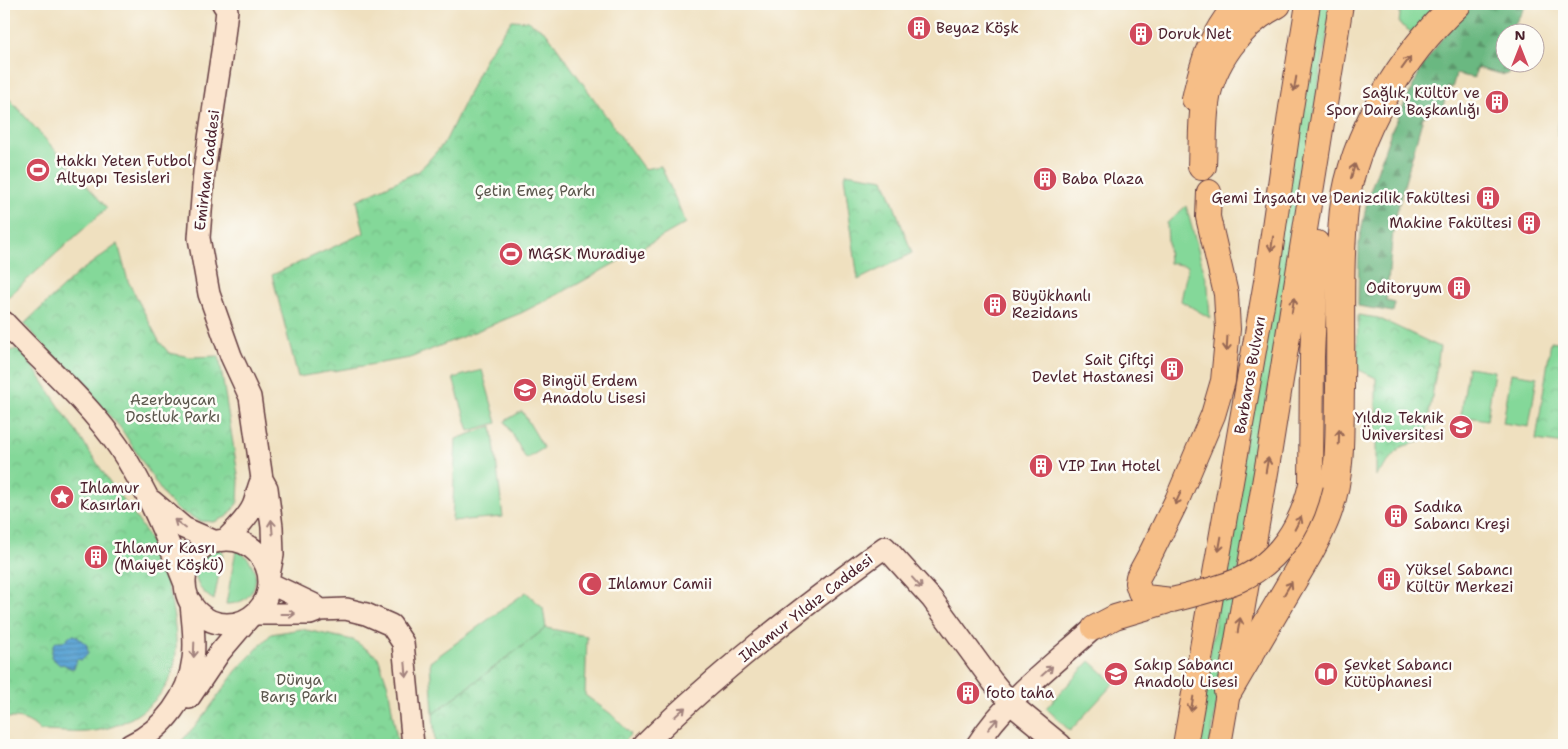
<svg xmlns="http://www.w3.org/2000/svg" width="1568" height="749" viewBox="0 0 1568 749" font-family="'Shantell Sans',sans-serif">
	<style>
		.grass { fill: #84d899; stroke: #677c62 }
		.forest { fill: url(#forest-firs); stroke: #5a6c56 }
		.park { fill: url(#park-crowns); stroke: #677c62 }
		.water { fill: url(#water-rules); stroke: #546280 }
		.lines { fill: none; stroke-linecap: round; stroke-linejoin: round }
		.secondary-casing { stroke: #633c41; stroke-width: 24 }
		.primary-casing { stroke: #633c41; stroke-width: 26 }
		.highway-casing { stroke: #633c41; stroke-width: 30 }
		.secondary { stroke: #fbe5cf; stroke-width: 21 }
		.primary { stroke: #f6be87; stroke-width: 24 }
		.highway { stroke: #f6be87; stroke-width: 28 }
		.primary-bridge-casing { stroke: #633c41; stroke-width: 26; stroke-linecap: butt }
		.primary-bridge { stroke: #f6be87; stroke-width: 24 }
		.oneway { stroke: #976754 }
		.oneway2 { stroke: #a2827d }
		.labels { text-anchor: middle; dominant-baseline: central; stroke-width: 5; stroke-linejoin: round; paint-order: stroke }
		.poi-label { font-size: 15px; fill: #4a1f2b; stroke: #fdfcf7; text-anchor: start }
		.street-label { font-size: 15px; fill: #4a1f2b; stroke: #fdfcf7 }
		.park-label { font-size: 15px; fill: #5b564c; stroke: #fdfcf7 }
	</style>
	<defs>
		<pattern id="forest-firs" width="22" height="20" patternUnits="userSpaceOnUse" patternTransform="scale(1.25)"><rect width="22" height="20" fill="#6bb881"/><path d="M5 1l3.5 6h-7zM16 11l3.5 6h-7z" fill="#5a956a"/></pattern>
		<pattern id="park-crowns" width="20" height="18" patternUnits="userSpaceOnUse" patternTransform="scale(1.25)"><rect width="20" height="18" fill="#84d899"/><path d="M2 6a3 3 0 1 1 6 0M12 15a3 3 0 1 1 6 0" fill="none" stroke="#74b984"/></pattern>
		<pattern id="water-rules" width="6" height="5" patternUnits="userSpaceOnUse" patternTransform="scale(1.25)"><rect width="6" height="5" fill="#5ea6d5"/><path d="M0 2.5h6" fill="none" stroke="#5087ad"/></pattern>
	</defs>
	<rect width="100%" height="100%" fill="#fdfcf7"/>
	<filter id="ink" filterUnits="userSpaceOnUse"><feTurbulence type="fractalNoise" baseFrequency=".02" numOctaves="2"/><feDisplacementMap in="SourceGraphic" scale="10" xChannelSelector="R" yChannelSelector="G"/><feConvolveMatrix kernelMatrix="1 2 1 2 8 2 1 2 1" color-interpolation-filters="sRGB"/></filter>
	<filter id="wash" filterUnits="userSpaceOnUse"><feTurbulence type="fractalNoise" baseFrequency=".0096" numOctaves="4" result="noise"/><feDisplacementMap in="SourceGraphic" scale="20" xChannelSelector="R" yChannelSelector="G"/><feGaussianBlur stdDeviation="1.12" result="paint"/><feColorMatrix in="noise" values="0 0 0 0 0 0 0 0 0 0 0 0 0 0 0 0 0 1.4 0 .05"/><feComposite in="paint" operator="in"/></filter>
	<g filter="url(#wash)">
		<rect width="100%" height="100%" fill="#efe0bf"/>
		<path class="grass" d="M1317 4H1332L1210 745H1195Z
			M1401 4H1445L1416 35 1399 24Z
			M1564 91V136H1557L1563 93Z
			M4 93 107 208 8 297 4 292Z
			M1186 206 1208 286 1210 318 1181 301 1188 266 1169 263 1167 223Z
			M1468 367 1494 371 1487 420 1461 416Z
			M482 370 497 423 469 431 453 378Z
			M1511 373 1537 377 1529 427 1503 423Z
			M522 411 544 448 526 459 505 421Z
			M492 426 503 517 452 521 456 439Z
			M216 547H220L223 553 214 600C189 586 189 559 216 547Z
			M236 550C256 558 263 585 245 599 239 603 232 604 226 604Z
			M526 592 543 608 546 628 433 714 430 662Z
			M1090 661 1114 683 1070 731 1046 708Z"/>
		<path class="forest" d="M1474 4H1527L1511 30 1513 32H1506V62L1525 63 1505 75 1477 68 1474 78 1456 74 1452 88 1448 87 1443 107 1423 117 1394 222 1386 301 1395 303 1393 312 1358 306 1359 242 1368 197 1391 132 1421 69 1442 38Z"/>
		<path class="park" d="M512 20 528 21 546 32 644 169 661 166 686 223 576 285 521 313 410 358 298 377 272 275 364 233 357 200 419 171 445 142 487 55Z
			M846 173 884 179 912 253 858 280 844 176Z
			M118 244 128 281 159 341 169 353 191 357 219 356 239 481 238 502 228 516 214 522 200 521 178 510 165 497 120 427 24 324 78 273Z
			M1358 315 1378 318 1440 347 1425 440 1401 447 1376 476V378L1357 369Z
			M1551 341 1564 343V444L1536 440Z
			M18 349 27 358C54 399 82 440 109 481 123 501 142 523 152 544 167 573 183 638 173 670 164 700 133 722 104 729 84 735 60 731 40 731 30 719 18 717 4 718V352Z
			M546 628 587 636 585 695 611 714 631 734 620 745H435L433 714Z
			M301 629 353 640 378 657 388 686 398 745H178L203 717 236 671 271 634Z"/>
		<path class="water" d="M75 635 87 645 88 654 82 660 77 659 74 668H70L63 664 60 665 51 657 53 645 56 642H63L69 636Z"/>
	</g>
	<g filter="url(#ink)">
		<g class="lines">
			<g class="secondary-casing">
				<path id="secondary" d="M223 4 227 10 223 45 204 172 199 238 209 294 231 356 250 397 262 479 267 488 272 527 273 555 269 575
					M4 322C42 363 86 400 118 446 146 487 167 538 185 584
					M152 501 184 528 216 542
					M225 540C235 530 247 519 253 506 257 497 257 488 262 479
					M185 582a42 42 0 1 1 84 0a42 42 0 1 1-84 0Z
					M269 583 313 604 320 610
					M256 614H310L320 610 346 609 366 614 391 625 403 643 413 745
					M189 698 220 652 249 618
					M130 745C163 730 189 696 193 659 196 640 192 621 191 602
					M644 745C718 672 801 608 885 547L932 599 992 681 1011 704 1061 745
					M977 745C1005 700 1055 663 1094 628"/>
			</g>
			<g class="primary-casing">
				<path id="primary" d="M1194 99C1203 58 1210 37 1236 4
					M1311 484 1312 357 1317 243
					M1172 600 1145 597 1140 592 1137 583 1138 577 1151 553 1177 500 1213 415 1223 381 1228 329 1226 294 1208 217 1209 192
					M1094 628 1115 617 1165 602
					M1185 745 1267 276 1291 108 1308 4
					M1219 745 1269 455 1341 4"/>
			</g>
			<g class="highway-casing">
				<path id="highway" d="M1202 166C1203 146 1202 124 1205 104 1210 63 1241 22 1277 4
					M1228 691 1307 556C1315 541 1324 525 1329 508 1342 470 1339 427 1340 388 1341 328 1338 269 1344 209 1353 134 1403 54 1457 4"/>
			</g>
			<use href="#secondary" class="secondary"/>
			<use href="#primary" class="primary"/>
			<use href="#highway" class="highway"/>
			<g class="primary-bridge-casing">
				<path id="primary-bridge" d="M1172 600C1195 594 1218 589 1239 580 1279 562 1302 525 1311 484"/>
			</g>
			<use href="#primary-bridge" class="primary-bridge"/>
		</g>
		<defs><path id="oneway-shaft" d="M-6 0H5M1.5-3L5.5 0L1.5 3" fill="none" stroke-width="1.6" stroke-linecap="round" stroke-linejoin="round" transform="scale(1.25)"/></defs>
		<g class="oneway">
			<use href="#oneway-shaft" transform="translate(1406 63) rotate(-54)"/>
			<use href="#oneway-shaft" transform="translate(1295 84) rotate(100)"/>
			<use href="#oneway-shaft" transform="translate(1353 171) rotate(-74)"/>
			<use href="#oneway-shaft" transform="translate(1272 244) rotate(98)"/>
			<use href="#oneway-shaft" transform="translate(1293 305) rotate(-81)"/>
			<use href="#oneway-shaft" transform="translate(1227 344) rotate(93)"/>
			<use href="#oneway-shaft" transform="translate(1339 437) rotate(-88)"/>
			<use href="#oneway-shaft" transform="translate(1267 465) rotate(-80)"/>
			<use href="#oneway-shaft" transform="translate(1178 498) rotate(115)"/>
			<use href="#oneway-shaft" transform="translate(1298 523) rotate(-63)"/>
			<use href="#oneway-shaft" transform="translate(1220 544) rotate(100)"/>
			<use href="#oneway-shaft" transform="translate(1288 588) rotate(-59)"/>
			<use href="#oneway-shaft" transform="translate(1239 625) rotate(-80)"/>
			<use href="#oneway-shaft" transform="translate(1192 704) rotate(100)"/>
		</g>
		<g class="oneway2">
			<use href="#oneway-shaft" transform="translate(180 524) rotate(-143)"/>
			<use href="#oneway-shaft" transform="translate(272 527) rotate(-95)"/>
			<use href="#oneway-shaft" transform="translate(917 583) rotate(48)"/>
			<use href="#oneway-shaft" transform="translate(288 614)"/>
			<use href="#oneway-shaft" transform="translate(194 650) rotate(92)"/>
			<use href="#oneway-shaft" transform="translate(406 670) rotate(85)"/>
			<use href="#oneway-shaft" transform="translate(1047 671) rotate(-42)"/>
			<use href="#oneway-shaft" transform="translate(680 712) rotate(-42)"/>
			<use href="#oneway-shaft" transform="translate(993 724) rotate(-49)"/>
		</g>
	</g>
	<defs>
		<g id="building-disc" transform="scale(1.25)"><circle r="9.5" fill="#d1495b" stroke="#fdfcf7"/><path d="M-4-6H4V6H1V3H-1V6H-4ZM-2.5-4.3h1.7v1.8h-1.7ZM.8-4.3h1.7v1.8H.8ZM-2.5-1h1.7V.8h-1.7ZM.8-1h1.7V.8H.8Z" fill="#fff"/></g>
		<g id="stadium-disc" transform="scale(1.25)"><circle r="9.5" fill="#d1495b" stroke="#fdfcf7"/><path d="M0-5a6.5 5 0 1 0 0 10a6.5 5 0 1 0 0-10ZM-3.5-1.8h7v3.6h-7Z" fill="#fff"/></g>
		<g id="school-disc" transform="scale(1.25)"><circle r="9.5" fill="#d1495b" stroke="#fdfcf7"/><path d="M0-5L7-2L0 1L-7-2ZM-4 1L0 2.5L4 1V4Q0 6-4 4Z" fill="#fff"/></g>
		<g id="university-disc" transform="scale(1.25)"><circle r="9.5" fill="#d1495b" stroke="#fdfcf7"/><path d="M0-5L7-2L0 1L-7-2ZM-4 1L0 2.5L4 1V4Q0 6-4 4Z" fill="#fff"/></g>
		<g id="sight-disc" transform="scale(1.25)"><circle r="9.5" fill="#d1495b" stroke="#fdfcf7"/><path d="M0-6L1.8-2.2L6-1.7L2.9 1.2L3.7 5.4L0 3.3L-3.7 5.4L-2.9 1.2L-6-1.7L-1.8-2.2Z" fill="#fff"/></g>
		<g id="mosque-disc" transform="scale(1.25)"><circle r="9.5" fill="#d1495b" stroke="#fdfcf7"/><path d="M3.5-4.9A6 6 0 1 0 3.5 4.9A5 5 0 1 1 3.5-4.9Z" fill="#fff"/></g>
		<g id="library-disc" transform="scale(1.25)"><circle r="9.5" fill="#d1495b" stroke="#fdfcf7"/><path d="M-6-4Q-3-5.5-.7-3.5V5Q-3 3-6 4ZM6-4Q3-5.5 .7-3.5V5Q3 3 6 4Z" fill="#fff"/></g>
	</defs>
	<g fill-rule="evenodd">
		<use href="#building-disc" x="919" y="28"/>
		<use href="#building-disc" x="1141" y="34"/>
		<use href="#building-disc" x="1497" y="102"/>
		<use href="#stadium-disc" x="38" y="170"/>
		<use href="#building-disc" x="1045" y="179"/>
		<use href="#building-disc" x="1488" y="198"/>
		<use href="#building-disc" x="1529" y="223"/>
		<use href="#stadium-disc" x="511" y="254"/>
		<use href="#building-disc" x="1459" y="288"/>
		<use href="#building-disc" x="995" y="305"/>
		<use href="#building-disc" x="1172" y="369"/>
		<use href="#school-disc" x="525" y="390"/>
		<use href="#university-disc" x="1461" y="427"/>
		<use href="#building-disc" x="1041" y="466"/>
		<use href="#sight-disc" x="62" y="497"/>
		<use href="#building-disc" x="1396" y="516"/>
		<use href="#building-disc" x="96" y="557"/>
		<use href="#building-disc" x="1389" y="579"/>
		<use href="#mosque-disc" x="590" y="584"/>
		<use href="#school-disc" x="1116" y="674"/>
		<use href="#library-disc" x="1326" y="674"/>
		<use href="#building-disc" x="968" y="693"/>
	</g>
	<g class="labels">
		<g class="poi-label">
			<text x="936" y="28">Beyaz Köşk</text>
			<text x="1158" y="34">Doruk Net</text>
			<text x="1480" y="93" text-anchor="end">Sağlık, Kültür ve<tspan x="1480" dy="17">Spor Daire Başkanlığı</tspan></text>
			<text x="56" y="161">Hakkı Yeten Futbol<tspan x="56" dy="17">Altyapı Tesisleri</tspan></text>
			<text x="1062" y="179">Baba Plaza</text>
			<text x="1470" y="198" text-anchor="end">Gemi İnşaatı ve Denizcilik Fakültesi</text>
			<text x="1512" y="223" text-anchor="end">Makine Fakültesi</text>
			<text x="528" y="254">MGSK Muradiye</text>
			<text x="1442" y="288" text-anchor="end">Oditoryum</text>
			<text x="1012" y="296">Büyükhanlı<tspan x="1012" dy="17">Rezidans</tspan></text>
			<text x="1154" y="360" text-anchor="end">Sait Çiftçi<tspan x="1154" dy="17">Devlet Hastanesi</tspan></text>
			<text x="542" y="381">Bingül Erdem<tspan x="542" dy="17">Anadolu Lisesi</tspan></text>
			<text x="1444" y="418" text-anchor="end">Yıldız Teknik<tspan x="1444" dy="17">Üniversitesi</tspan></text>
			<text x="1058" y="466">VIP Inn Hotel</text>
			<text x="80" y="488">Ihlamur<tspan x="80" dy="17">Kasırları</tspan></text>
			<text x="1414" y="507">Sadıka<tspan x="1414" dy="17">Sabancı Kreşi</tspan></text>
			<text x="114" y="548">Ihlamur Kasrı<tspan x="114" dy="17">(Maiyet Köşkü)</tspan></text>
			<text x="1406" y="570">Yüksel Sabancı<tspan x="1406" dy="17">Kültür Merkezi</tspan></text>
			<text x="608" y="584">Ihlamur Camii</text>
			<text x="1134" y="665">Sakıp Sabancı<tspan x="1134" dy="17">Anadolu Lisesi</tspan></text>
			<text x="1344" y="665">Şevket Sabancı<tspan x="1344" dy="17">Kütüphanesi</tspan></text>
			<text x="986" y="693">foto taha</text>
		</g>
		<g class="street-label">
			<text transform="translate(207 170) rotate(-83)">Emirhan Caddesi</text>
			<text transform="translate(1250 375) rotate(-80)">Barbaros Bulvarı</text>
			<text transform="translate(806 608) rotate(-38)">Ihlamur Yıldız Caddesi</text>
		</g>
		<g class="park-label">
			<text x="535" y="191">Çetin Emeç Parkı</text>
			<text x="173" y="400">Azerbaycan<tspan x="173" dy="17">Dostluk Parkı</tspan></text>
			<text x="299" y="680">Dünya<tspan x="299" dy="17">Barış Parkı</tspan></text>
		</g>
	</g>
	<rect width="1568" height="749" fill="none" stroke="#fdfcf7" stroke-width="20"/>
	<g transform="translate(1520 48)"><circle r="24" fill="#fdfcf7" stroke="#b5a4a5"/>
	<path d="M0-4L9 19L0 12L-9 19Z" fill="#d1495b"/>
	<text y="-8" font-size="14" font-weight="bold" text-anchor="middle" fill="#4a1f2b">N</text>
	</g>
</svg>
